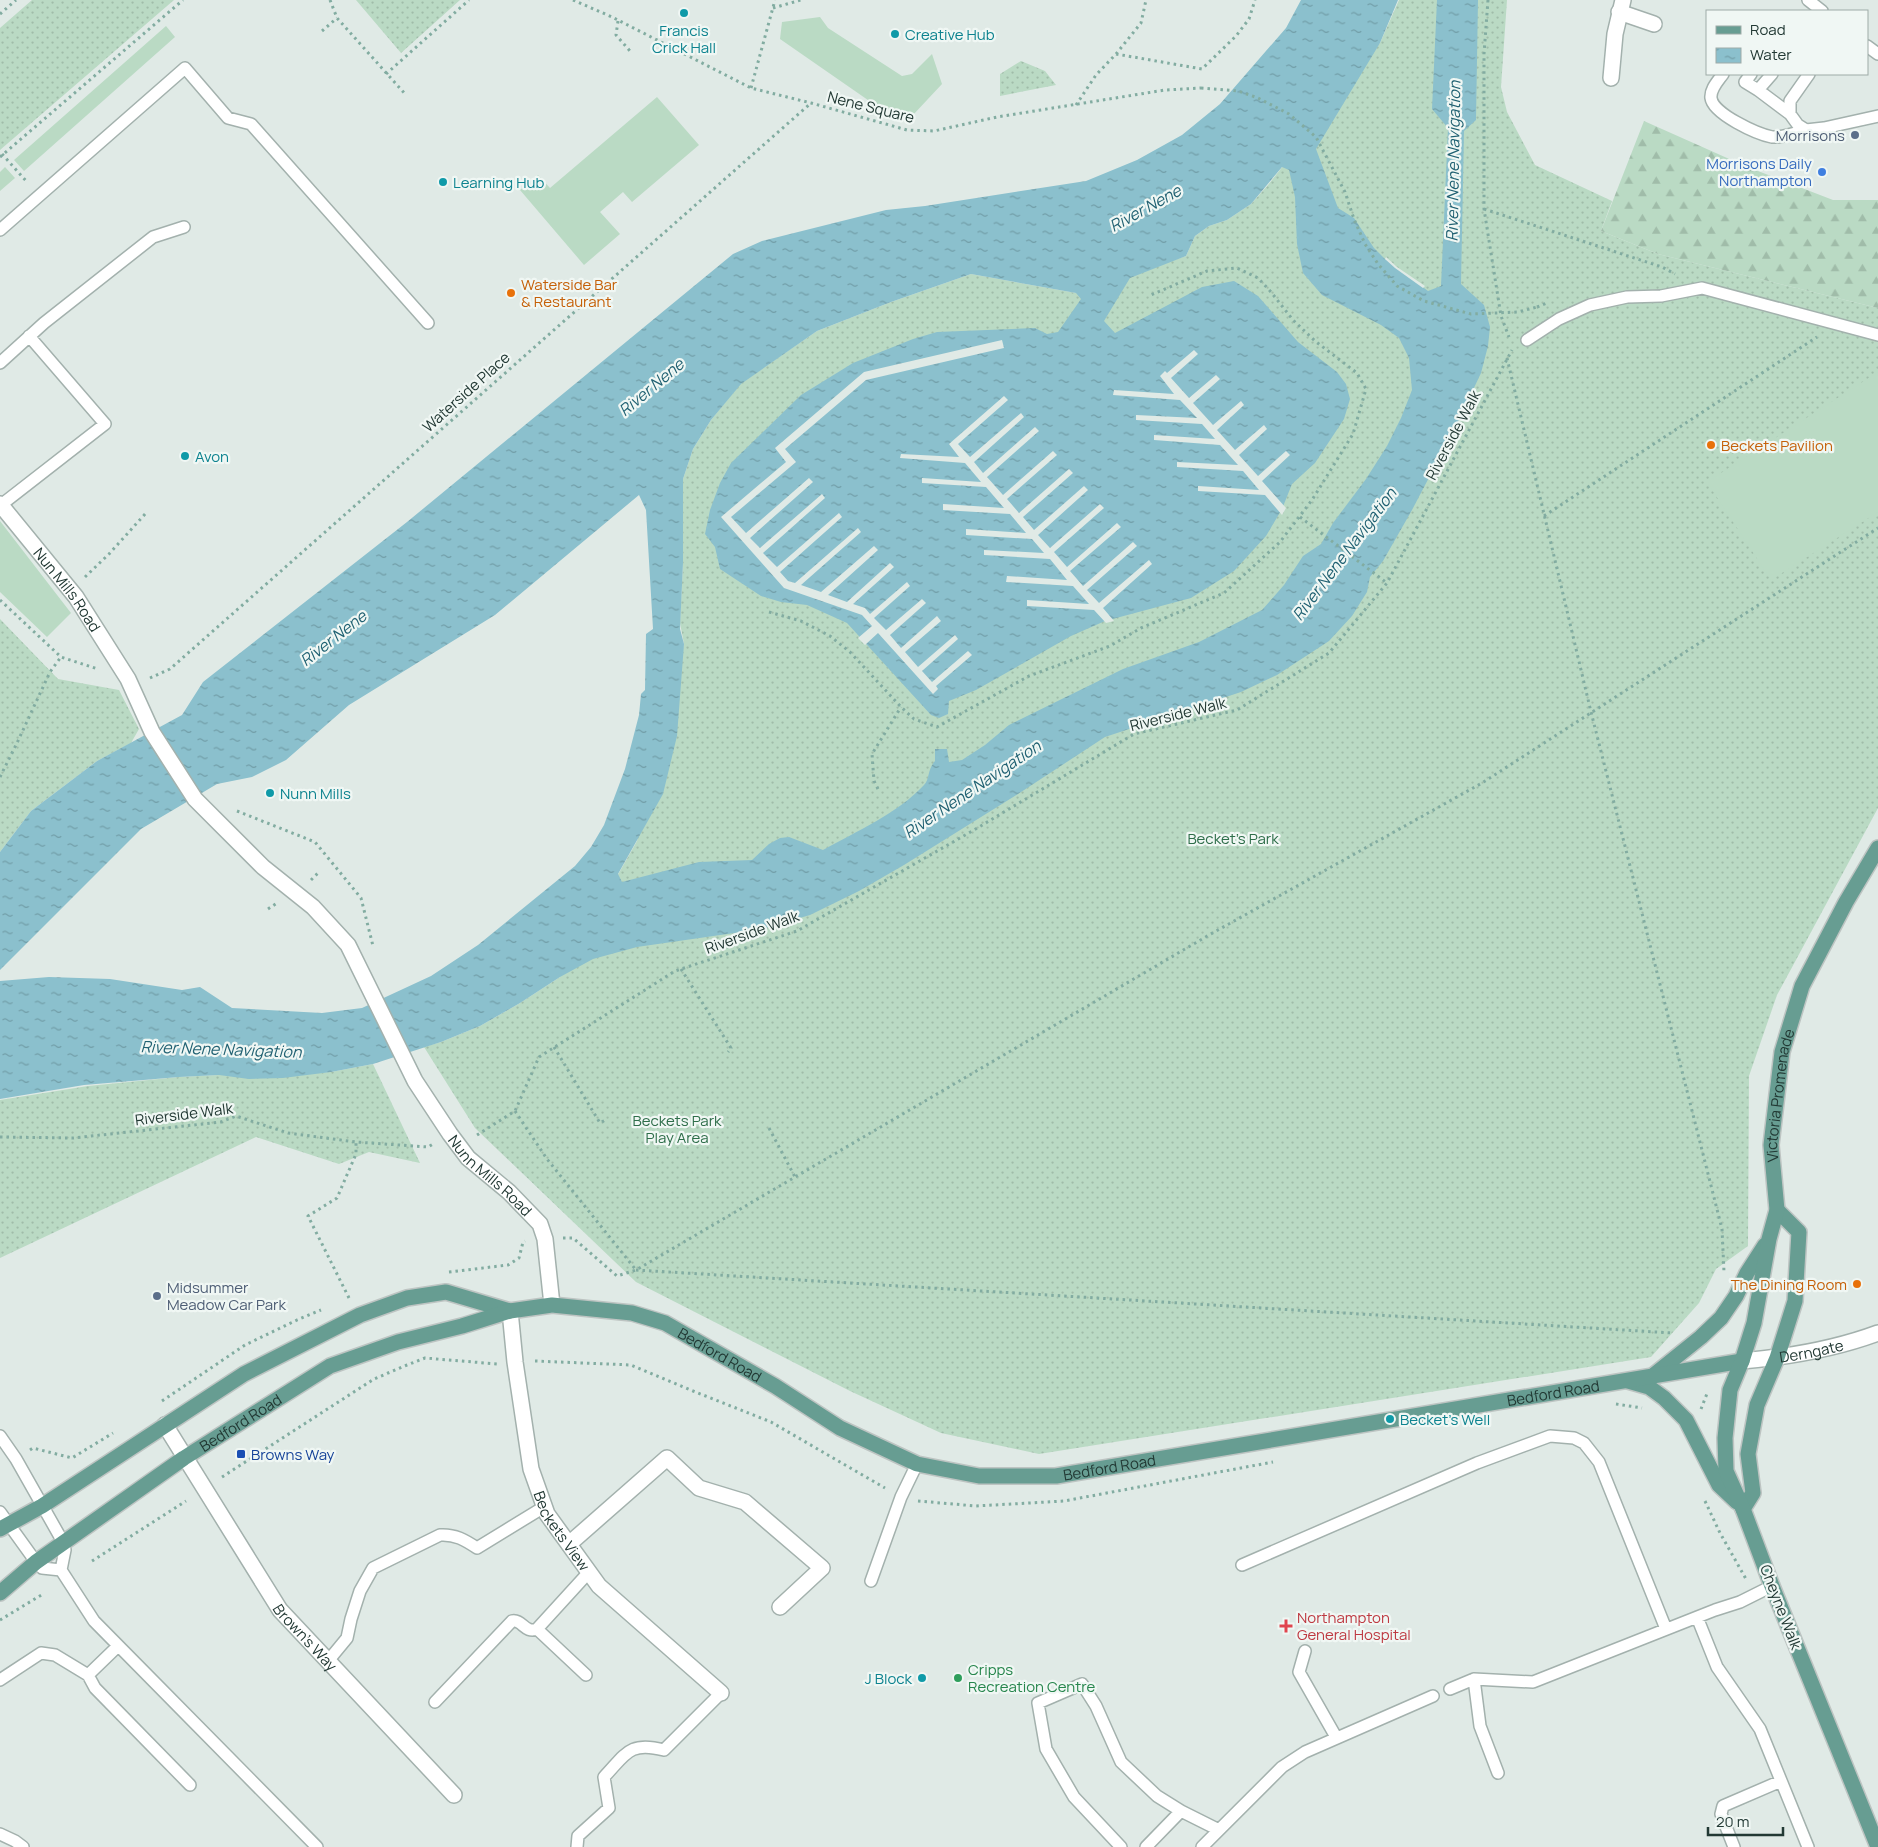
<svg xmlns="http://www.w3.org/2000/svg" width="1878" height="1847" viewBox="0 0 1878 1847" font-family="Manrope,sans-serif">
	<style>
		.grass { fill: url(#grass-dots) }
		.forest { fill: url(#forest-firs) }
		.garden { fill: #badac4 }
		.water { fill: url(#water-ripples); fill-rule: evenodd }
		.pier { fill: #e0eae6 }
		.lines { fill: none; stroke-linecap: round; stroke-linejoin: round }
		.lane-casing { stroke: #a3b1ad; stroke-width: 14 }
		.street-casing { stroke: #a3b1ad; stroke-width: 18 }
		.primary-casing { stroke: #bdc4c2; stroke-width: 18 }
		.path { stroke: #82aca1; stroke-width: 3; stroke-dasharray: 2.5 4; stroke-linecap: butt }
		.lane { stroke: #fff; stroke-width: 11 }
		.street { stroke: #fff; stroke-width: 15 }
		.primary { stroke: #679d92; stroke-width: 15 }
		.path-bridge { stroke: #82aca1; stroke-width: 3; stroke-dasharray: 2.5 4; stroke-linecap: butt }
		.culture-dot { fill: #0f9aa8; stroke: #f0f7f4; stroke-width: 2 }
		.service-dot { fill: #5c6f8a; stroke: #f0f7f4; stroke-width: 2 }
		.shop-dot { fill: #3f7fe0; stroke: #f0f7f4; stroke-width: 2 }
		.food-dot { fill: #e8710a; stroke: #f0f7f4; stroke-width: 2 }
		.transit-dot { fill: #1a4fb4; stroke: #f0f7f4; stroke-width: 2 }
		.health-dot { fill: #e0444e; stroke: #f0f7f4; stroke-width: 2 }
		.leisure-dot { fill: #2e9e5b; stroke: #f0f7f4; stroke-width: 2 }
		.labels { text-anchor: middle; dominant-baseline: central; stroke-width: 4.5; stroke-linejoin: round; paint-order: stroke }
		.culture-label { font-size: 15px; fill: #0d838f; stroke: #f0f7f4; text-anchor: start }
		.street-label { font-size: 15px; fill: #223934; stroke: #f0f7f4 }
		.service-label { font-size: 15px; fill: #4e5e75; stroke: #f0f7f4; text-anchor: end }
		.shop-label { font-size: 15px; fill: #366cbe; stroke: #f0f7f4; text-anchor: end }
		.food-label { font-size: 15px; fill: #c56008; stroke: #f0f7f4; text-anchor: start }
		.park-label { font-size: 15px; fill: #2e6e4a; stroke: #f0f7f4 }
		.transit-label { font-size: 15px; fill: #164399; stroke: #f0f7f4; text-anchor: start }
		.health-label { font-size: 15px; fill: #be3a42; stroke: #f0f7f4; text-anchor: start }
		.leisure-label { font-size: 15px; fill: #27864d; stroke: #f0f7f4; text-anchor: start }
		.water-label { font-size: 16px; font-style: italic; fill: #206172; stroke: #f0f7f4 }
	</style>
	<defs>
		<pattern id="grass-dots" width="8" height="8" patternUnits="userSpaceOnUse" patternTransform="scale(1.25)"><rect width="8" height="8" fill="#badac4"/><path d="M2 2h.1M6 6h.1" fill="none" stroke="#a0bca9" stroke-width="1.8" stroke-linecap="round"/></pattern>
		<pattern id="forest-firs" width="22" height="20" patternUnits="userSpaceOnUse" patternTransform="scale(1.25)"><rect width="22" height="20" fill="#badac4"/><path d="M5 1l3.5 6h-7zM16 11l3.5 6h-7z" fill="#a0bca9"/></pattern>
		<pattern id="water-ripples" width="26" height="14" patternUnits="userSpaceOnUse" patternTransform="scale(1.25)"><rect width="26" height="14" fill="#8bc0cd"/><path d="M2 4q2-2 4 0t4 0M15 11q2-2 4 0t4 0" fill="none" stroke="#719da7"/></pattern>
	</defs>
	<rect width="100%" height="100%" fill="#e0eae6"/>
	<path class="grass" d="M32 0H174L0 150V28Z
		M356 0H460L401 53Z
		M1399 0H1507L1501 87 1507 112 1535 165 1612 201 1601 231 1658 254 1878 308V808L1777 995 1749 1076 1748 1246 1716 1269 1699 1303 1651 1357 1039 1454 941 1433 850 1391 636 1282 475 1128 424 1047 441 1042 480 1026 520 1003 560 977 637 841 684 644 680 623 683 563V479L693 449 711 420 740 384 817 331 891 302 971 274 1076 293 1186 256 1195 236 1209 226 1227 220 1251 204 1268 185 1380 43Z
		M1021 61 1045 71 1056 85 1000 96V74Z
		M0 619 58 679 119 690 139 729 131 743 97 761 31 811 0 852Z
		M373 1064 420 1163 369 1152 339 1164 256 1137 0 1258V1100L88 1086 179 1077 219 1075 331 1072Z"/>
	<path class="forest" d="M1644 121 1745 166 1833 200H1878V308L1658 254 1601 231Z"/>
	<path class="garden" d="M820 17 828 28 902 76 912 74 932 54 942 84 913 115 878 107 780 39 782 22Z
		M166 26 175 37 24 171 14 160Z
		M657 97 699 145 632 202 623 192 600 212 620 234 584 265 520 190 538 175 550 188Z
		M5 167 15 178 0 191V172Z
		M1878 372V512L1771 580 1707 482Z
		M0 521 71 613 47 637 0 592Z"/>
	<path class="water" d="M1301 0H1398L1380 43 1316 149 1338 208 1354 218 1374 248 1385 259 1428 291 1441 286 1448 128 1432 109 1437 0H1478L1476 120 1464 131 1461 284 1484 305 1490 327 1488 346 1481 373 1456 426 1412 510 1383 561 1370 577 1367 592 1352 616 1329 641 1277 675 1241 692 1105 737 1018 794 904 865 859 891 810 915 762 929 637 947 593 959 560 977 520 1003 480 1026 441 1042 373 1064 331 1072 283 1078 249 1079 219 1075 179 1077 84 1085 0 1099V981L49 977 110 979 182 990 200 987 232 1008 322 1013 362 1008 431 976 478 945 575 866 591 847 604 825 625 769 639 715 641 694 645 690 646 634 653 629 646 510 639 495 495 615 349 705 286 760 252 777 217 784 141 829 0 970V852L31 811 97 761 182 715 203 682 407 522 733 254 762 241 886 210 925 206 1086 181 1137 160 1182 135 1220 104 1286 28ZM1282 167 1289 170 1295 197 1297 244 1303 273 1322 295 1381 325 1399 338 1409 358 1412 390 1401 418 1387 446 1366 479 1333 523 1321 544 1303 556 1284 585 1262 610 1199 642 1123 669 1009 725 985 745 962 760 949 762 947 749H935V761C927 770 930 779 924 785 897 814 857 831 823 850L789 837 780 838 769 844 752 860 699 862 622 882 618 874 663 794 677 736 684 644 680 629 683 563V479L693 449 711 420 741 384 817 331 891 302 971 274 1076 293 1081 299 1058 332 1047 334 1035 328 937 332 913 339 853 363 801 395 731 463 720 483 710 510 705 534 715 547 720 569 761 596 781 602 807 605 847 623 931 715 939 718 948 714 949 701 976 690 1071 636 1105 621 1191 598 1234 571 1266 536 1282 509 1292 484 1315 463 1344 419 1350 399 1346 384 1337 372 1298 342 1258 296 1234 281 1202 287 1115 333 1104 321 1130 278 1186 256 1195 236 1209 226 1227 220 1251 204Z"/>
	<path class="pier" d="M1386 257 1397 267 1425 286 1423 288 1395 268 1385 259Z
		M1002 340 1004 348 866 380 785 449 796 462 731 517 746 533 809 478 813 482 750 538 760 548 822 494 825 498 763 553 777 567 839 513 842 517 780 572 788 581 795 583 858 528 861 532 801 585 821 592 874 546 878 550 828 595 847 602 890 563 894 567 853 604 865 608 870 614 907 582 910 586 874 618 886 630 922 599 926 603 890 635 901 648 937 616 941 621 905 652 918 667 955 635 958 639 922 671 932 682 968 651 972 655 936 686 938 689 933 694 878 633 865 645 858 638 872 626 862 615 784 588 721 517 786 462 775 448 864 372Z
		M1194 350 1198 354 1171 378 1189 398 1216 375 1220 379 1193 403 1213 425 1241 401 1244 405 1217 430 1235 450 1264 425 1267 429 1239 455 1258 476 1286 451 1290 455 1262 481 1286 508 1282 515 1265 495 1198 491V486L1259 490 1243 471 1177 467V462L1238 465 1220 445 1154 440V435L1215 439 1202 424 1136 420V415L1197 418 1180 400 1113 395 1114 390 1174 394 1160 376 1165 371 1167 373Z
		M1004 396 1008 400 958 444 970 457 1021 413 1024 417 974 462 983 473 1035 427 1039 431 987 477 1003 495 1053 451 1057 455 1007 499 1019 513 1069 469 1073 473 1023 517 1034 530 1084 486 1088 490 1038 535 1050 548 1100 504 1104 508 1054 552 1067 567 1117 523 1121 527 1070 571 1083 586 1133 542 1137 546 1087 590 1099 603 1149 560 1152 564 1103 608 1114 621 1106 623 1094 610 1027 606V600L1089 604 1073 586 1006 582 1007 576 1067 580 1050 559 984 555V550L1044 553 1032 539 966 535V529L1026 533 1010 514 943 510V504L1004 508 986 487 922 483V478L981 482 965 463 900 458 901 454 959 457 949 444Z"/>
	<g class="lines">
		<g class="lane-casing">
			<path id="lane" d="M1808 0 1822 11
				M1867 46 1878 54
				M1723 74C1718 81 1710 89 1711 98 1713 114 1757 134 1772 137 1783 138 1795 133 1806 130
				M1751 74 1745 82 1758 90
				M1772 74 1758 90 1790 114
				M1809 74 1790 101V114L1798 125 1806 130 1824 128 1878 116
				M0 230 185 68 228 118 251 124 428 323
				M1527 340 1559 319 1590 305 1627 297 1661 296 1702 288 1878 335
				M0 363 44 323 153 237 184 227
				M1 505 105 424 29 336
				M0 1436 16 1459 63 1542 65 1550 61 1570
				M0 1512 36 1562 42 1568 61 1570 94 1621 317 1847
				M1242 1565 1477 1463 1550 1436 1574 1438 1584 1443 1599 1462 1666 1629
				M871 1581 901 1497 917 1464
				M1697 1617 1717 1667 1760 1729 1808 1847
				M537 1629 586 1675
				M118 1646 88 1675 95 1688 190 1785
				M1305 1651 1299 1672 1336 1737
				M328 1661 347 1638 351 1619 360 1591 373 1568 440 1535C455 1534 465 1540 477 1548L544 1507
				M1474 1679 1480 1726 1498 1773
				M0 1680 41 1653 55 1655 88 1675
				M1450 1689 1474 1679 1533 1682 1715 1610 1740 1602 1772 1586
				M435 1702 512 1621C522 1619 525 1634 537 1629L589 1572
				M0 1834 15 1841 23 1847
				M577 1847 578 1836 609 1808 604 1777C626 1754 629 1741 664 1750L721 1693
				M1121 1847 1074 1797 1046 1749 1038 1703 1082 1684 1096 1706 1121 1762 1157 1796 1181 1811
				M1146 1847 1181 1811 1219 1830
				M1202 1847 1282 1767 1305 1752 1433 1696
				M1734 1847 1721 1814 1723 1806 1781 1781"/>
		</g>
		<g class="street-casing">
			<g id="street">
				<path d="M1619 12 1654 24"/>
				<path d="M1611 78 1615 34 1623 0"/>
				<path id="s1" d="M0 504 76 597 128 679 152 732 195 799 263 867 313 907 348 945 415 1081 450 1134 468 1158 509 1192 540 1224 545 1239 552 1305"/>
				<path id="s2" d="M510 1311 515 1362 531 1469 547 1514 599 1586 721 1693"/>
				<path id="s3" d="M1742 1361C1788 1357 1835 1349 1878 1333"/>
				<path id="s4" d="M165 1425 280 1610 454 1795"/>
				<path d="M569 1544 667 1458 699 1488 745 1502 822 1568 780 1607"/>
			</g>
		</g>
		<g class="primary-casing">
			<g id="primary">
				<path d="M1655 1374 1701 1337 1721 1318 1736 1296 1747 1273 1765 1245"/>
				<path d="M1628 1381 1649 1387 1664 1398 1686 1420 1719 1485 1737 1502"/>
				<path d="M1743 1509 1753 1493 1748 1454 1757 1405 1777 1358 1795 1301 1799 1232 1777 1210"/>
				<path d="M0 1529 42 1506 244 1374 360 1315 407 1298 446 1292 510 1311"/>
				<path id="s5" d="M0 1593 36 1562 184 1458 330 1366 398 1342 462 1326 510 1311 552 1305 632 1313 665 1323 775 1386 840 1428 917 1464 979 1476H1056L1742 1361"/>
				<path id="s6" d="M1878 1847 1772 1586 1743 1509 1726 1471 1725 1438 1730 1390 1742 1361 1754 1323 1769 1239 1777 1210 1771 1145 1782 1052 1802 986 1846 902 1878 848"/>
			</g>
		</g>
		<path class="path" d="M330 0 337 18 406 95
			M573 0 612 17 751 88 811 103 907 130 934 131 997 117 1165 90 1201 88
			M1488 0 1484 54V209L1501 316 1509 337
			M773 8 801 0
			M0 14 16 0
			M618 21 616 35 630 51
			M322 31 337 18
			M1116 54 1202 69 1236 36 1249 19 1255 0
			M386 74 469 0
			M751 88 775 0
			M1076 105 1096 75 1116 54 1141 23 1146 0
			M2 154 27 182
			M0 157 183 0
			M1484 209 1662 267 1675 274
			M1537 307 1547 303
			M1507 358 1591 712 1722 1229 1724 1272
			M1544 516 1817 337
			M1300 517 1387 583
			M85 577 109 554 146 513
			M0 600 61 657 98 669
			M769 612 801 621 830 636 850 652 901 707 914 719 937 727 1029 676 1110 646 1141 628 1224 593 1280 542 1312 500 1353 434 1366 389 1357 373 1315 341 1293 320 1271 292 1258 278 1237 268 1207 271 1151 295
			M150 678 170 669 811 103
			M0 777 17 743 50 672 61 657
			M878 789 874 781 872 754 901 707
			M237 811 315 842 361 898 373 946
			M311 880 318 873
			M268 909 277 903
			M681 969 731 1048 728 1052
			M554 1047 600 1123 607 1119
			M515 1111 547 1159 636 1270
			M769 1128 795 1177
			M477 1135 515 1111 539 1057 675 971 797 931 974 830 1134 734 1237 710 1329 653 1387 583 1512 350
			M0 1137 73 1138 221 1122 236 1116 288 1133 356 1142 428 1147 433 1144
			M563 1238H573L617 1276 636 1270 1209 935 1482 783 1878 528
			M636 1270 1673 1333
			M449 1272 508 1265 519 1258 523 1242 525 1241
			M349 1298 308 1216 337 1198 356 1154V1143
			M535 1361 631 1365 693 1391 771 1422 885 1488
			M162 1401 245 1345 297 1320 321 1310
			M1616 1404 1642 1408
			M1701 1409 1708 1391
			M30 1450 33 1448 72 1458 113 1433
			M222 1477 374 1379 407 1365 425 1358 497 1364
			M918 1501 976 1506 1064 1501 1273 1462
			M1705 1501 1720 1533 1746 1579
			M92 1561 186 1501
			M0 1620 43 1594"/>
		<use href="#lane" class="lane"/>
		<use href="#street" class="street"/>
		<use href="#primary" class="primary"/>
		<path class="path-bridge" d="M1201 88 1238 91 1258 98 1289 114 1316 137 1345 192 1354 219 1365 244 1378 264 1397 286 1424 301 1471 314 1518 312 1537 307"/>
	</g>
	<g class="culture-dot">
		<circle cx="684" cy="13" r="5"/>
		<circle cx="895" cy="34" r="5"/>
		<circle cx="443" cy="182" r="5"/>
		<circle cx="185" cy="456" r="5"/>
		<circle cx="270" cy="793" r="5"/>
		<circle cx="1390" cy="1419" r="5"/>
		<circle cx="922" cy="1678" r="5"/>
	</g>
	<g class="service-dot">
		<circle cx="1855" cy="135" r="5"/>
		<circle cx="157" cy="1296" r="5"/>
	</g>
	<circle class="shop-dot" cx="1822" cy="172" r="5"/>
	<g class="food-dot">
		<circle cx="511" cy="293" r="5"/>
		<circle cx="1711" cy="445" r="5"/>
		<circle cx="1857" cy="1284" r="5"/>
	</g>
	<rect class="transit-dot" x="236" y="1449" width="10" height="10" rx="2.5"/>
	<path class="health-dot" d="M1283.5 1618.5h5v5h5v5h-5v5h-5v-5h-5v-5h5z"/>
	<circle class="leisure-dot" cx="958" cy="1678" r="5"/>
	<g class="labels">
		<g class="culture-label">
			<text x="684" y="30" text-anchor="middle">Francis<tspan x="684" dy="17">Crick Hall</tspan></text>
			<text x="905" y="34">Creative Hub</text>
			<text x="453" y="182">Learning Hub</text>
			<text x="195" y="456">Avon</text>
			<text x="280" y="793">Nunn Mills</text>
			<text x="1400" y="1419">Becket's Well</text>
			<text x="912" y="1678" text-anchor="end">J Block</text>
		</g>
		<g class="street-label">
			<text transform="translate(871 107) rotate(14)">Nene Square</text>
			<text transform="translate(466 392) rotate(-42)">Waterside Place</text>
			<text transform="translate(1453 435) rotate(-62)">Riverside Walk</text>
			<text stroke="none"><textPath href="#s1" startOffset="109">Nun Mills Road</textPath></text>
			<text transform="translate(1178 714) rotate(-14)">Riverside Walk</text>
			<text transform="translate(752 932) rotate(-20)">Riverside Walk</text>
			<text stroke="none"><textPath href="#s6" startOffset="789">Victoria Promenade</textPath></text>
			<text transform="translate(184 1114) rotate(-7)">Riverside Walk</text>
			<text stroke="none"><textPath href="#s1" startOffset="840">Nunn Mills Road</textPath></text>
			<text stroke="none"><textPath href="#s3" startOffset="70">Derngate</textPath></text>
			<text stroke="none"><textPath href="#s5" startOffset="810">Bedford Road</textPath></text>
			<text stroke="none"><textPath href="#s5" startOffset="1680">Bedford Road</textPath></text>
			<text stroke="none"><textPath href="#s5" startOffset="295">Bedford Road</textPath></text>
			<text stroke="none"><textPath href="#s5" startOffset="1230">Bedford Road</textPath></text>
			<text stroke="none"><textPath href="#s2" startOffset="229">Beckets View</textPath></text>
			<text transform="translate(1781 1607) rotate(69)">Cheyne Walk</text>
			<text stroke="none"><textPath href="#s4" startOffset="255">Brown's Way</textPath></text>
		</g>
		<g class="service-label">
			<text x="1845" y="135">Morrisons</text>
			<text x="167" y="1287" text-anchor="start">Midsummer<tspan x="167" dy="17">Meadow Car Park</tspan></text>
		</g>
		<g class="shop-label">
			<text x="1812" y="163">Morrisons Daily<tspan x="1812" dy="17">Northampton</tspan></text>
		</g>
		<g class="food-label">
			<text x="521" y="284">Waterside Bar<tspan x="521" dy="17">&amp; Restaurant</tspan></text>
			<text x="1721" y="445">Beckets Pavilion</text>
			<text x="1847" y="1284" text-anchor="end">The Dining Room</text>
		</g>
		<g class="park-label">
			<text x="1233" y="838">Becket's Park</text>
			<text x="677" y="1120">Beckets Park<tspan x="677" dy="17">Play Area</tspan></text>
		</g>
		<g class="transit-label">
			<text x="251" y="1454">Browns Way</text>
		</g>
		<g class="health-label">
			<text x="1297" y="1617">Northampton<tspan x="1297" dy="17">General Hospital</tspan></text>
		</g>
		<g class="leisure-label">
			<text x="968" y="1669">Cripps<tspan x="968" dy="17">Recreation Centre</tspan></text>
		</g>
		<g class="water-label">
			<text transform="translate(1453 161) rotate(-89)">River Nene Navigation</text>
			<text transform="translate(1145 208) rotate(-29)">River Nene</text>
			<text transform="translate(651 387) rotate(-40)">River Nene</text>
			<text transform="translate(1344 554) rotate(-53)">River Nene Navigation</text>
			<text transform="translate(333 638) rotate(-38)">River Nene</text>
			<text transform="translate(972 789) rotate(-34)">River Nene Navigation</text>
			<text transform="translate(221 1049) rotate(2)">River Nene Navigation</text>
		</g>
	</g>
	<rect x="1706" y="10" width="162" height="65" fill="#f0f7f4" stroke="#9eaba7"/>
	<rect x="1716" y="26" width="25" height="8" fill="#679d92" stroke="#9eaba7"/>
	<text x="1750" y="35" font-size="15" fill="#223934">Road</text>
	<rect x="1716" y="48" width="25" height="15" fill="url(#water-ripples)" stroke="#9eaba7"/>
	<text x="1750" y="60" font-size="15" fill="#223934">Water</text>
	<path d="M1708 1827v8h75v-8" fill="none" stroke="#223934" stroke-width="2.5"/>
	<text x="1716" y="1827" font-size="15" fill="#223934" stroke="#f0f7f4" stroke-width="4" paint-order="stroke">20 m</text>
</svg>
